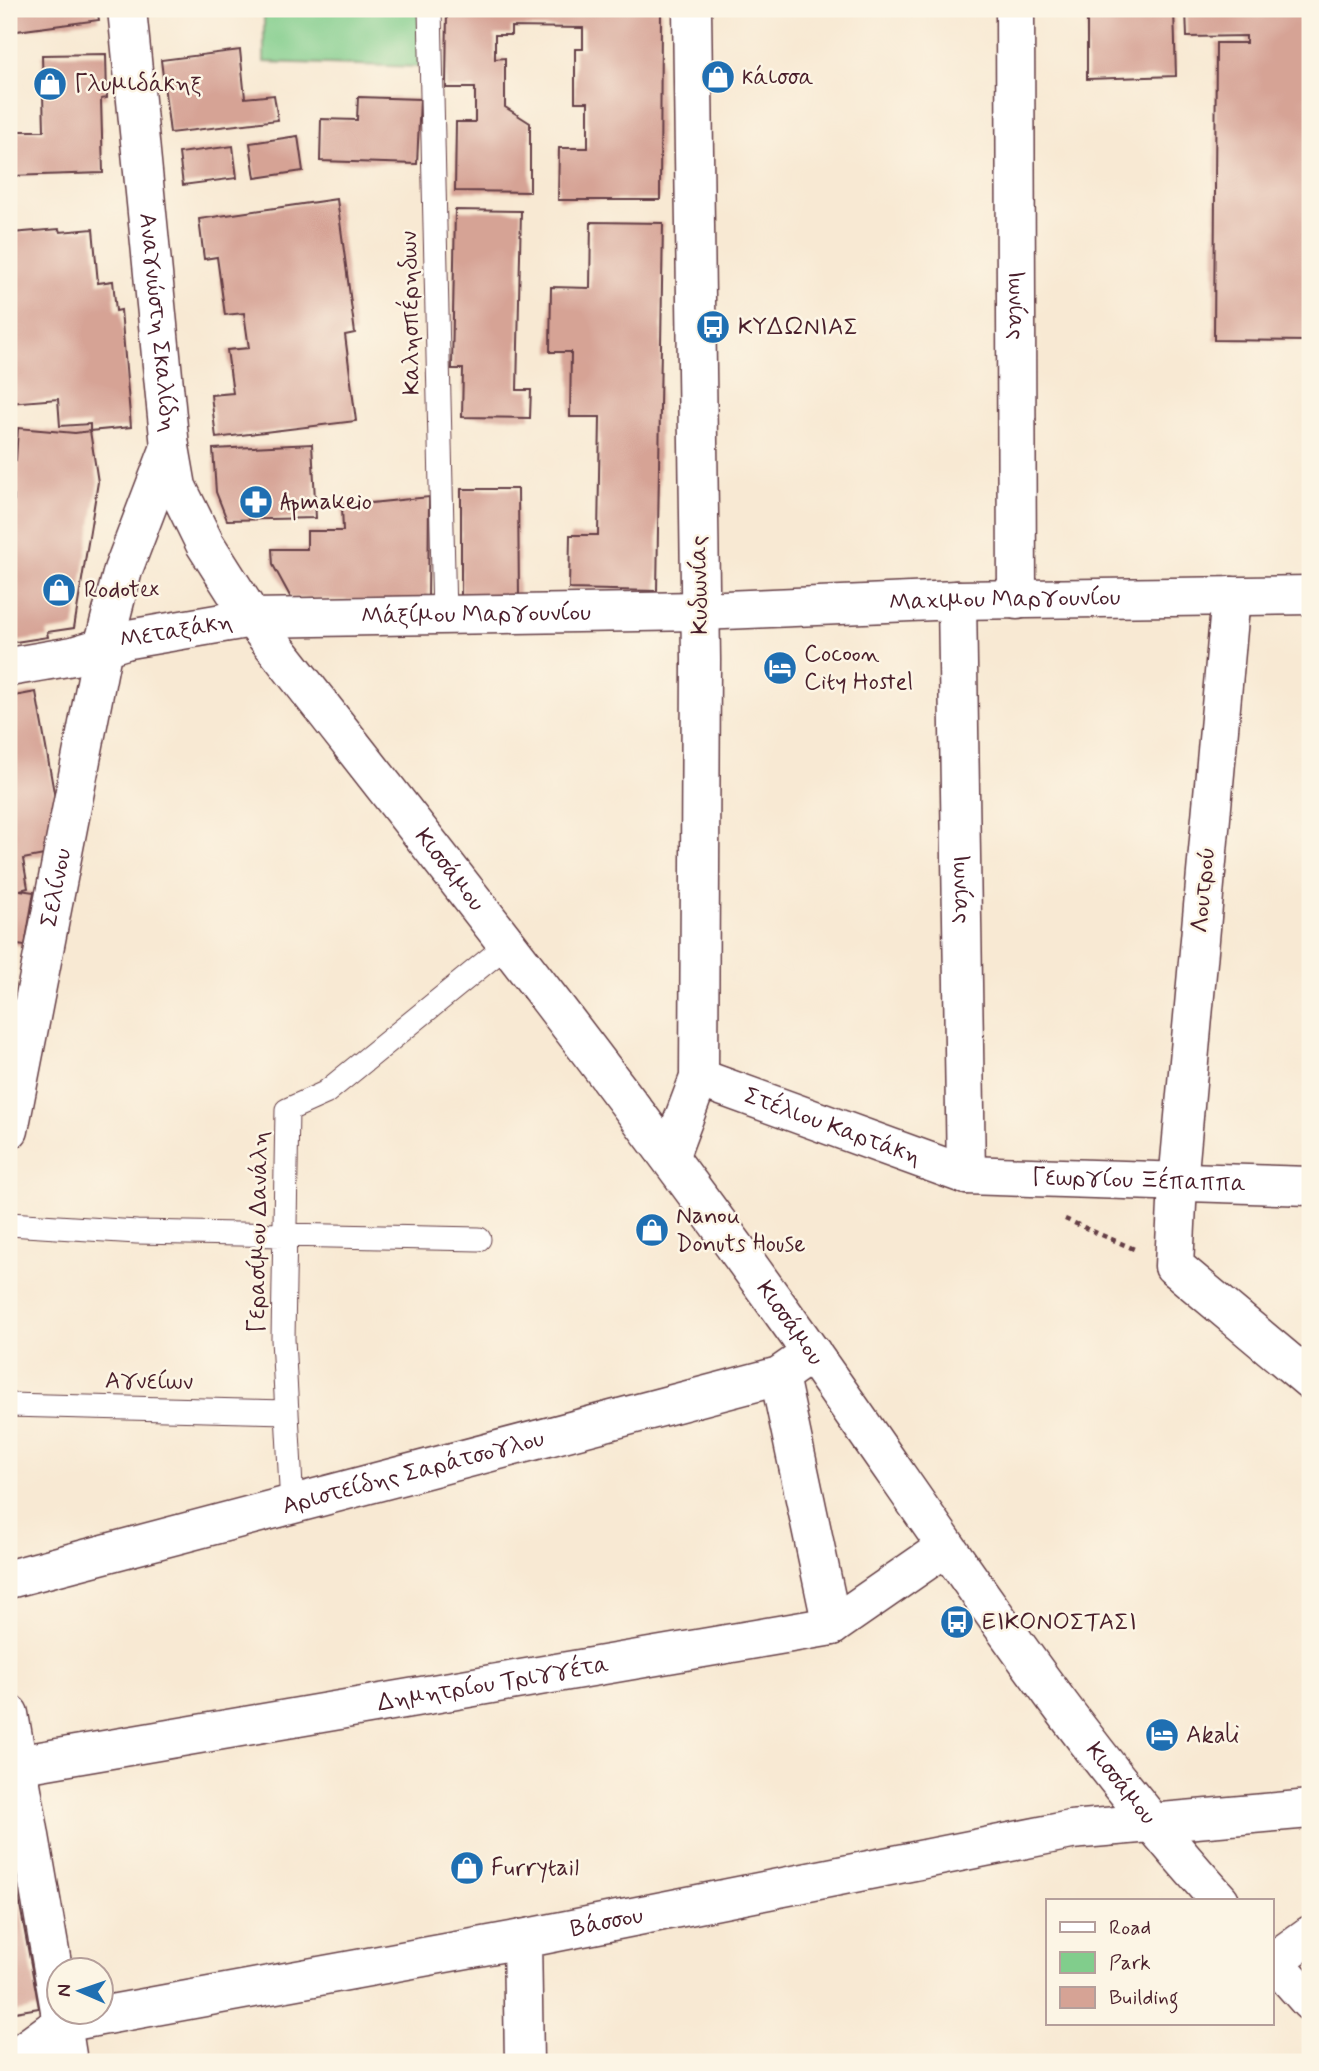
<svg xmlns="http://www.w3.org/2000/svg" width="1319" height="2071" viewBox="0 0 1319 2071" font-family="Mynerve,sans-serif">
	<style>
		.green { fill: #81cd8c; stroke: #66765c; stroke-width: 2 }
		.building { fill: #d6a395 }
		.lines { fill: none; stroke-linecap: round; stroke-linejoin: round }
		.service-casing { stroke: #643d44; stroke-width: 25 }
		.minor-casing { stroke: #643d44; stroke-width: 41 }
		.tertiary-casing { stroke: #643d44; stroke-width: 41 }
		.secondary-casing { stroke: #643d44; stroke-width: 41 }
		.path { stroke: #643d44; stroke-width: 4.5; stroke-dasharray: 5 5; stroke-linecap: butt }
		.service { stroke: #fff; stroke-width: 23 }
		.minor { stroke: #fff; stroke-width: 38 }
		.tertiary { stroke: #fff; stroke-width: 38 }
		.secondary { stroke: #fff; stroke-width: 38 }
		.labels { text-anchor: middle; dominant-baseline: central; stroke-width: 5; stroke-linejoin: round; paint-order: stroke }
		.poi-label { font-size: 24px; fill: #4a1f2b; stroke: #fcf5e5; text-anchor: start }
		.street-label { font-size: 24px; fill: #4a1f2b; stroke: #fcf5e5 }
	</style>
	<rect width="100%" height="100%" fill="#fcf5e5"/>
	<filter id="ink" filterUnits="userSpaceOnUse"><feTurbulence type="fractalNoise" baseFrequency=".0143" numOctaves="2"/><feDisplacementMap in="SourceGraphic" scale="14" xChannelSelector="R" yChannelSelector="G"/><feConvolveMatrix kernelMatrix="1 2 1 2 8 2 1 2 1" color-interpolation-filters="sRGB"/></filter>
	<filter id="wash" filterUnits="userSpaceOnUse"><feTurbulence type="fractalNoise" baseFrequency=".00686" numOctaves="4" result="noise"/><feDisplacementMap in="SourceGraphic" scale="28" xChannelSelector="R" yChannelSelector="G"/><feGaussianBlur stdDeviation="1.57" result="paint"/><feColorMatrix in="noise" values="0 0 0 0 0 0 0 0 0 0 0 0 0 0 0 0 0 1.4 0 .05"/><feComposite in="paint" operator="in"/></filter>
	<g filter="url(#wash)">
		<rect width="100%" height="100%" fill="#f8e9d3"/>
		<path class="green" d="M264 9H419L420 67 264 62Z"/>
		<g id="blocks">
			<path class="building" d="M9 9H97L99 20 9 32Z
				M447 9H661L660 200H558L559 148H588V102H575V49H583V28L511 27V35H495V59L505 58V107L530 123V192L455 191 456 122H475V88H446Z
				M1087 9H1174L1176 76 1087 79Z
				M1186 9H1310V341L1214 340 1216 43H1246V36L1187 37Z
				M240 50 245 98 274 95 278 120 170 133 161 60Z
				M106 54 107 98 101 99 103 173 9 176V131H44L42 55Z
				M358 97 420 99 417 164 320 161 321 119 357 120Z
				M298 136 303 171 255 178 250 143Z
				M233 146 237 178 183 185 179 153Z
				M337 199 355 333 345 335 356 421 216 438 211 395 233 393 227 350 249 348 244 313 225 315 217 257 204 259 199 219Z
				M455 210 521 211 517 390H531L530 418 462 417 463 369H452Z
				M591 222 663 223 657 591 569 589 570 535H598L600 417H570L571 352H550L551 287 590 288Z
				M59 229 60 232 93 229 98 283 113 281 116 311 121 310 131 427 90 431 98 482 74 628 47 632 48 637 9 643V499L14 500V495L9 494V459L16 460 18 428 75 433 90 431V424L60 426 58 399 9 403V290L17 289V283L9 284V252H14L12 233Z
				M312 444 316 518 227 520 216 492 213 449Z
				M461 489H518L519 598H461Z
				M429 497 428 603 291 598 273 565 272 549H307V531H343L342 506Z
				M36 692 55 798 44 855 23 859 28 888 20 890 34 892 25 946 9 944V697Z
				M17 1889 39 2008 9 2013V1891Z"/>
		</g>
	</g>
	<g filter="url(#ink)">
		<use href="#blocks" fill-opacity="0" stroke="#643d44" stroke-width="2"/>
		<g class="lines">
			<g class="service-casing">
				<path id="service" d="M430 9 444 616
					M9 1224 137 1232 479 1239
					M9 1405 287 1412
					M292 1506 283 1339 287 1110 325 1093 508 944"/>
			</g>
			<g class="minor-casing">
				<g id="minor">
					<path id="s1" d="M1015 9 1017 600"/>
					<path d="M1231 596 1178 1183 1174 1266 1310 1380"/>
					<path id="s2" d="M957 600 966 1175"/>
					<path id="s3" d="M103 647 129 639 252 618 701 611 957 600 1310 595"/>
					<path id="s4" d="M699 1078 966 1175 1310 1186"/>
					<path d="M779 1376 832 1626"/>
					<path id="s5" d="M9 1579 779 1376 812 1353"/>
					<path id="s6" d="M17 1765 832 1626 946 1547"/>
					<path d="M522 1939 524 2062"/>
					<path d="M1274 1961 1310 1935"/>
					<path id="s7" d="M9 2062 62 2023 522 1939 1071 1830 1310 1809"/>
				</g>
			</g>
			<g class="tertiary-casing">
				<g id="tertiary">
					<path d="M9 667 73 656 103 647"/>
					<path id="s8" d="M9 1130 103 647 123 570 170 447"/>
					<path d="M9 1714 60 2010"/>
					<path d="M60 2011 68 2062"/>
				</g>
			</g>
			<g class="secondary-casing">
				<g id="secondary">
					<path id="s9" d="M127 9 170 447 177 487 205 544 252 618C430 845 609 1070 777 1305 922 1505 1054 1718 1220 1901"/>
					<path d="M670 1155 699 1078 701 659 692 9"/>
					<path d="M1272 1959 1310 2002"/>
				</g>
			</g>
			<path class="path" d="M1065 1219 1134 1249"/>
			<use href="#service" class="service"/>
			<use href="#minor" class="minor"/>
			<use href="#tertiary" class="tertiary"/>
			<use href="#secondary" class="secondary"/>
		</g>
	</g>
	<defs>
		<g id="shop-disc" transform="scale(1.75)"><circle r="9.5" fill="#1f6fb2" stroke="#fcf5e5"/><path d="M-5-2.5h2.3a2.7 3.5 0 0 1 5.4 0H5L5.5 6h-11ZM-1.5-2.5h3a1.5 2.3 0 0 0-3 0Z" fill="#fff"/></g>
		<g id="bus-disc" transform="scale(1.75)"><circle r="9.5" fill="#1f6fb2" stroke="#fcf5e5"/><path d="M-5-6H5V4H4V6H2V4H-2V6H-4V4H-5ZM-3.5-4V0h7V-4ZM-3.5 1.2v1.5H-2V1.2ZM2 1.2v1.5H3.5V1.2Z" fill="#fff"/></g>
		<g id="pharmacy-disc" transform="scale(1.75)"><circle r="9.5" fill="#1f6fb2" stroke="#fcf5e5"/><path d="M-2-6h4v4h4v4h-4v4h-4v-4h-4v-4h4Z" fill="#fff"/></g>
		<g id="hotel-disc" transform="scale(1.75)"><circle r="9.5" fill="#1f6fb2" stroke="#fcf5e5"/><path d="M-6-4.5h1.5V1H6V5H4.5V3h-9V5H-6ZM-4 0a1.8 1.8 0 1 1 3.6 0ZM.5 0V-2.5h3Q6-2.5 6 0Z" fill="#fff"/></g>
	</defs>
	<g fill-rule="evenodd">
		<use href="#shop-disc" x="718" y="77"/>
		<use href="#shop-disc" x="50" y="84"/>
		<use href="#bus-disc" x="713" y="327"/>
		<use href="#pharmacy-disc" x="256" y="502"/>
		<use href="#shop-disc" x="59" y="590"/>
		<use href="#hotel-disc" x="780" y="668"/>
		<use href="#shop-disc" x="652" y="1230"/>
		<use href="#bus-disc" x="957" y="1622"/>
		<use href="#hotel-disc" x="1162" y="1735"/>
		<use href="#shop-disc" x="467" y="1868"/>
	</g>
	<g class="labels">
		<g class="poi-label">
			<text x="742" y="77">κάισσα</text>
			<text x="74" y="84">Γλυμιδάκηξ</text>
			<text x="738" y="327">ΚΥΔΩΝΙΑΣ</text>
			<text x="280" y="502">Apmakeio</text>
			<text x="84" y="590">Rodotex</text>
			<text x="804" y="654">Cocoon<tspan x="804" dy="28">City Hostel</tspan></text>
			<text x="676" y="1216">Nanou<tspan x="676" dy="28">Donuts House</tspan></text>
			<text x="982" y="1622">ΕΙΚΟΝΟΣΤΑΣΙ</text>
			<text x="1186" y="1735">Akali</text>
			<text x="491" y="1868">Furrytail</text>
		</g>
		<g class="street-label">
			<text stroke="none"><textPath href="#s1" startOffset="296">Ιωνίας</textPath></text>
			<text transform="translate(411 313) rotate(-91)">Καλησπέρηδων</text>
			<text stroke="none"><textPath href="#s9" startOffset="315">Αναγνώστη Σκαλίδη</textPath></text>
			<text transform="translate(700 585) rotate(-91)">Κυδωνίας</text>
			<text stroke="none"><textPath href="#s3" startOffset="905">Μαχιμου Mαργουνίου</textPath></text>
			<text stroke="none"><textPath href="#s3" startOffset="376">Μάξίμου Mαργουνίου</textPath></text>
			<text stroke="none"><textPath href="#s3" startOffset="75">Μεταξάκη</textPath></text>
			<text stroke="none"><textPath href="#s9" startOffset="952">Κισσάμου</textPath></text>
			<text stroke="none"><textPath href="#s2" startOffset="289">Ιωνίας</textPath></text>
			<text stroke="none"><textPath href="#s8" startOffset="247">Σελίνου</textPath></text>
			<text transform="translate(1204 890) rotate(-85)">Λουτρού</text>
			<text stroke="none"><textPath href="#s4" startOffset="142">Στέλιου Καρτάκη</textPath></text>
			<text stroke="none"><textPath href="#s4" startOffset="457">Γεωργίου Ξέπαππα</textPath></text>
			<text transform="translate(259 1232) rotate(-89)">Γερασίμου Δανάλη</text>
			<text stroke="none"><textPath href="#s9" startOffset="1519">Κισσάμου</textPath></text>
			<text transform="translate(149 1382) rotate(1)">Αγνείων</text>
			<text stroke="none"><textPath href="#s5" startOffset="418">Αριστείδης Σαράτσογλου</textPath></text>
			<text stroke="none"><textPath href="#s6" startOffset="483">Δημητρίου Τριγγέτα</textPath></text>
			<text stroke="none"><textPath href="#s9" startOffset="2086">Κισσάμου</textPath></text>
			<text stroke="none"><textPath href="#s7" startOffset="620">Βάσσου</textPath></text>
		</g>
	</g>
	<rect width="1319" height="2071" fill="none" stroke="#fcf5e5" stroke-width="35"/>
	<rect x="1046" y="1899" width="228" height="126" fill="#fcf5e5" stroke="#b59f9b" stroke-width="2"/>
	<rect x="1060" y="1922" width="35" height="10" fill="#ffffff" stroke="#b59f9b" stroke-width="2"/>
	<text x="1109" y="1934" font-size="21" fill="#4a1f2b">Road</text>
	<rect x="1060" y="1952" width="35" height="21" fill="#81cd8c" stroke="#b59f9b" stroke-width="2"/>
	<text x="1109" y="1969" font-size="21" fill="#4a1f2b">Park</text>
	<rect x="1060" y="1987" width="35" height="21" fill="#d6a395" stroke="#b59f9b" stroke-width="2"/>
	<text x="1109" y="2004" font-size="21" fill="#4a1f2b">Building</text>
	<g transform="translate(80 1991) rotate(272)"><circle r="33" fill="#fcf5e5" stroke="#b59f9b" stroke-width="2"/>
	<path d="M0-5L12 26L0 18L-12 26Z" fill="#1f6fb2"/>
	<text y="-10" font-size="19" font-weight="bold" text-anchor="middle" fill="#4a1f2b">N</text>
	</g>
</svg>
